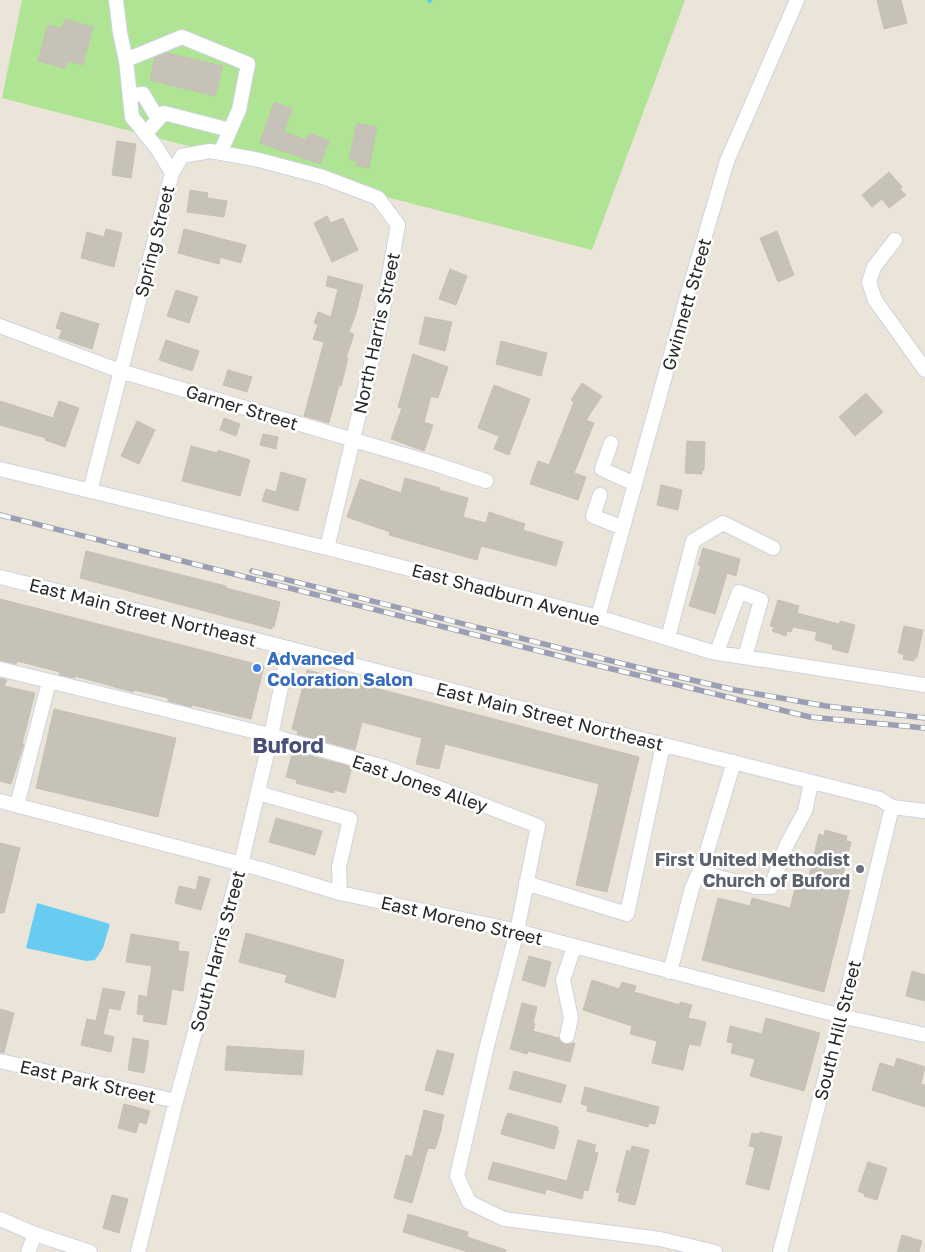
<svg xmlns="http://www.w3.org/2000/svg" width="925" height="1252" viewBox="0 0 925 1252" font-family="'Golos Text',sans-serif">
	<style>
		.green { fill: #aee494 }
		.water { fill: #68ccf2 }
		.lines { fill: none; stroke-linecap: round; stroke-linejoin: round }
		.stream { stroke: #68ccf2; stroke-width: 4 }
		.building { fill: #c6c2b8; stroke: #c7c0b3 }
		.minor-casing { stroke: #cfd2e2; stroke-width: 16 }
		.minor { stroke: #fff; stroke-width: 14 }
		.rail-casing { stroke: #9c9fb4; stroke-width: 5.5 }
		.rail { stroke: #fff; stroke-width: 4; stroke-dasharray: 11; stroke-linecap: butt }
		.shop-dot { fill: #3f7fe0; stroke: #fff; stroke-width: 2 }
		.worship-dot { fill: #6b7280; stroke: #fff; stroke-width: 2 }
		.labels { text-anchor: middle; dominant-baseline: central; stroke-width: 5; stroke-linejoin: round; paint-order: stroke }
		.street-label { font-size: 18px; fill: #282828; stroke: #fff }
		.shop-label { font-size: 18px; font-weight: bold; fill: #366cbe; stroke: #fff; text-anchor: start }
		.worship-label { font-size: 18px; font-weight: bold; fill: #5b616d; stroke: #fff; text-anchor: end }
		.district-label { font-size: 22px; font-weight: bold; fill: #48507a; stroke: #fff }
	</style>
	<rect width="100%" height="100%" fill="#ebe4d9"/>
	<path class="green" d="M22 0H685L592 250 2 98Z"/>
	<path class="water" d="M37 903 110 924 103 948 95 960 86 961 26 948Z"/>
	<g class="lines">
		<path class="stream" d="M429 0 430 1"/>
	</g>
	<path class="building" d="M877 0H901L907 23 884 29Z
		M65 19 93 27 83 65 67 61 65 68 38 61 48 25 62 28Z
		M167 53 223 66 215 96 150 80 155 57Z
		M274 102 292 109 284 132 306 140 309 133 329 141 320 164 260 143Z
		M357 123 377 127 369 168 356 165 357 161 349 159Z
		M117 141 136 144 131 178 112 175Z
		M889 172 902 187 900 189 906 195 889 208 882 199 872 207 862 195Z
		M190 190 208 193 207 198 227 201 224 217 187 212Z
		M327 216 331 223 343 218 358 250 332 262 314 223Z
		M106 229 122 233 114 267 81 258 87 232 104 237Z
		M184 229 246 245 241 263 220 257 219 264 178 253Z
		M777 231 794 275 778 282 760 238Z
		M450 269 467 276 456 305 439 299Z
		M328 276 363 285 356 313 349 332 354 334 346 358H348L341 386 339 385 329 423 304 416 324 342 313 339 318 325 314 323 318 312 331 317 338 289 326 286Z
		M176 290 198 297 189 323 167 316Z
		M61 312 99 324 92 349 59 338 62 330 56 328Z
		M425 317 452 322 445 351 419 344Z
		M166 340 199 351 192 371 159 360Z
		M501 341 547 353 541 376 496 364Z
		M413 354 448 367 438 398 431 396 424 422 433 425 424 451 391 439 402 408 398 407Z
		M228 370 252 377 247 392 223 385Z
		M582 383 602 396 586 420 594 423 574 473 586 477 578 500 530 484 538 461 549 465 574 402 571 400Z
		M494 385 530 399 509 455 494 449 499 436 478 428Z
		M866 393 883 412 855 436 839 417Z
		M0 401 53 418 59 401 79 408 65 447 45 440 46 438 0 425Z
		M224 418 240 424 236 436 220 430Z
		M137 421 155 430 139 464 121 456Z
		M263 434 278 437 276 449 260 445Z
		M687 441 705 442 704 470H702V474L685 473Z
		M191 446 217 453 218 450 250 460 240 496 182 481Z
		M281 472 306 479 298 511 262 501 266 489 276 492Z
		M405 478 440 488 439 490 468 498 463 517 486 523 489 512 525 524 523 530 563 542 556 566 481 546 477 560 389 535 390 532 347 517 360 479 401 493Z
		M661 485 682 490 678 510 657 505Z
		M703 548 740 559 736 576 727 573 715 614 689 606 701 566 698 565Z
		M86 551 226 586V588L280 602 274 627 272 626V629L80 578Z
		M0 599 264 666 251 719 192 705 191 707 168 701V698L134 690 133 692 75 676V678L59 675 60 672 17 661 16 664 0 660Z
		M778 600 799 606 797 613 839 624 840 621 855 625 848 653 832 649 833 645 815 640 817 632 793 627 791 632 787 631 786 636 772 631 774 627 770 626Z
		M904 626 923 630 917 658 915 657 914 661 903 659 904 655 898 653Z
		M307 670 639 757 607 892 576 885 599 784 445 744 439 769 416 764 422 738 362 722 355 750 297 734 298 731 292 729Z
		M0 678 7 680 4 686 35 693 22 744H24L11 784 0 781Z
		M54 709 176 738 158 817 36 788Z
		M293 751 352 767 345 793 334 790V793L296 783 297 780 286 777Z
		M276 818 322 831 315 855 269 842Z
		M825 830 847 836 846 841 851 842 840 887 850 889 824 992 702 960 718 898 750 906 752 898 790 908 798 877 808 880 819 834 824 836Z
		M0 843 20 848 4 913H0Z
		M199 876 210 879 201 910 175 903 179 886 196 890Z
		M246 933 344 960 335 998 285 982 287 975 239 962Z
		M131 934 179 942 178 951 189 952 183 991 172 989 166 1025 143 1021 144 1015 137 1014 139 995 147 997 152 966 126 962Z
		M529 956 551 962 545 987 522 980Z
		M912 971 925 975V1001L906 996Z
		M592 980 619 989 622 982 636 986 634 992 680 1005V1002L692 1005 688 1018 706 1022 700 1046 689 1044 683 1070 652 1063 657 1041 630 1034 632 1026 583 1010Z
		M103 988 125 992 120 1010 109 1008 103 1034 114 1037 111 1052 81 1045 87 1019 96 1021Z
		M522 1003 537 1007 533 1023 535 1024 533 1031 559 1038 565 1044 575 1043 570 1062 528 1051 527 1054 510 1049Z
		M0 1009 14 1013 4 1053 0 1052Z
		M766 1018 820 1033 804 1091 750 1076 755 1059 731 1053 733 1043 727 1042 730 1026 762 1034Z
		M133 1038 149 1041 144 1073 128 1070Z
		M227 1046 304 1051 302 1075 225 1070Z
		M437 1050 454 1054 443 1095 425 1090Z
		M897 1058 925 1067 921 1084 925 1085V1107L872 1090 880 1063 894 1067Z
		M514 1071 566 1085 561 1103 509 1089Z
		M585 1087 659 1107 655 1124 649 1123 648 1127 587 1111 588 1106 581 1104Z
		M124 1104 150 1111 146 1124 139 1122 136 1133 118 1128Z
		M424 1110 444 1115 441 1127H442L435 1149 428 1148 412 1203 394 1198 406 1155 412 1157Z
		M508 1113 558 1127 557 1130 559 1131 554 1149 501 1134 506 1116H507Z
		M760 1132 782 1137 769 1190 746 1184 755 1147 749 1146 752 1133 759 1134Z
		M578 1140 596 1145 594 1152 598 1153 588 1191 584 1190 582 1199 546 1189 545 1194 488 1179 493 1162 567 1181Z
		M632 1146 649 1150 635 1205 618 1201 620 1193 616 1192 627 1150 630 1152Z
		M868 1162 887 1168 877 1200 864 1196 865 1194 858 1191Z
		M112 1195 128 1199 119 1233 103 1228Z
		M408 1214 468 1232 467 1237 506 1250 505 1252H468L403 1232Z
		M902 1235 922 1241 919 1252H897Z"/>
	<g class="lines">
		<g class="minor-casing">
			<path id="minor" d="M126 60 182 37 248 64 239 110 220 153
				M130 95 143 94 158 119
				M145 134 164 113 230 130
				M172 173 182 156 210 151 259 160 323 177 378 198 398 225 380 326 327 548
				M895 240 874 267 869 282 875 300 925 370
				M0 326 120 371 432 463 486 481
				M611 443 602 469 635 484
				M0 469 327 548 598 617 712 652 925 685
				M90 491 172 173 157 148 132 117 126 60 120 33 116 0
				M600 495 593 516 623 528
				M0 577 264 642 589 726 880 799 892 807 925 811
				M598 617 687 297 727 161 797 0
				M668 638 693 541 723 523 773 548
				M717 652 739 592 761 600 745 657
				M0 669 261 733 384 767 538 826 517 931 487 1046 457 1176 469 1202 504 1219 660 1239 715 1252
				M258 793 350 819 339 867 340 893
				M0 801 261 869 340 893 517 931 841 1016 925 1035
				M17 805 49 682
				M700 872 755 887H771L787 844 805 811 811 783
				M526 883 627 914 663 745
				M670 972 692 888 704 861 734 762
				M567 1036 571 1018 563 980 574 947
				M0 1061 176 1101
				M0 1219 35 1234 90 1252
				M28 1252 35 1234
				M138 1252 176 1101 241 864 271 736 289 648
				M780 1252 838 1029 892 807"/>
		</g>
		<use href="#minor" class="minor"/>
		<g class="rail-casing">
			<path id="rail" d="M0 515 567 658 810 717 925 728
				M252 571 640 668 735 690 826 706 925 718"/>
		</g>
		<use href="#rail" class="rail"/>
	</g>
	<circle class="shop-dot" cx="257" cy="668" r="5"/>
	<circle class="worship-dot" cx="860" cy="869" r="5"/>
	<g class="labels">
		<g class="street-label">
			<text transform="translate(154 241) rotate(-76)">Spring Street</text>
			<text transform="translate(686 304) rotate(-74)">Gwinnett Street</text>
			<text transform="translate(376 333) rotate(-78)">North Harris Street</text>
			<text transform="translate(242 407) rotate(17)">Garner Street</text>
			<text transform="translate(506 594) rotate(15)">East Shadburn Avenue</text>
			<text transform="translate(143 612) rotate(14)">East Main Street Northeast</text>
			<text transform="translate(550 716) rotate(14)">East Main Street Northeast</text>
			<text transform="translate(420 783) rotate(19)">East Jones Alley</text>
			<text transform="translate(462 920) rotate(13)">East Moreno Street</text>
			<text transform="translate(217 951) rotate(-75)">South Harris Street</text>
			<text transform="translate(837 1030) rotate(-76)">South Hill Street</text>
			<text transform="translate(88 1081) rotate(13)">East Park Street</text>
		</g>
		<g class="shop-label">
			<text x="267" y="658">Advanced<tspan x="267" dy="21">Coloration Salon</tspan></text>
		</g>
		<g class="worship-label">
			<text x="850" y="859">First United Methodist<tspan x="850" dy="21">Church of Buford</tspan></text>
		</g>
		<g class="district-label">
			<text x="288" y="744">Buford</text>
		</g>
	</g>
</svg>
